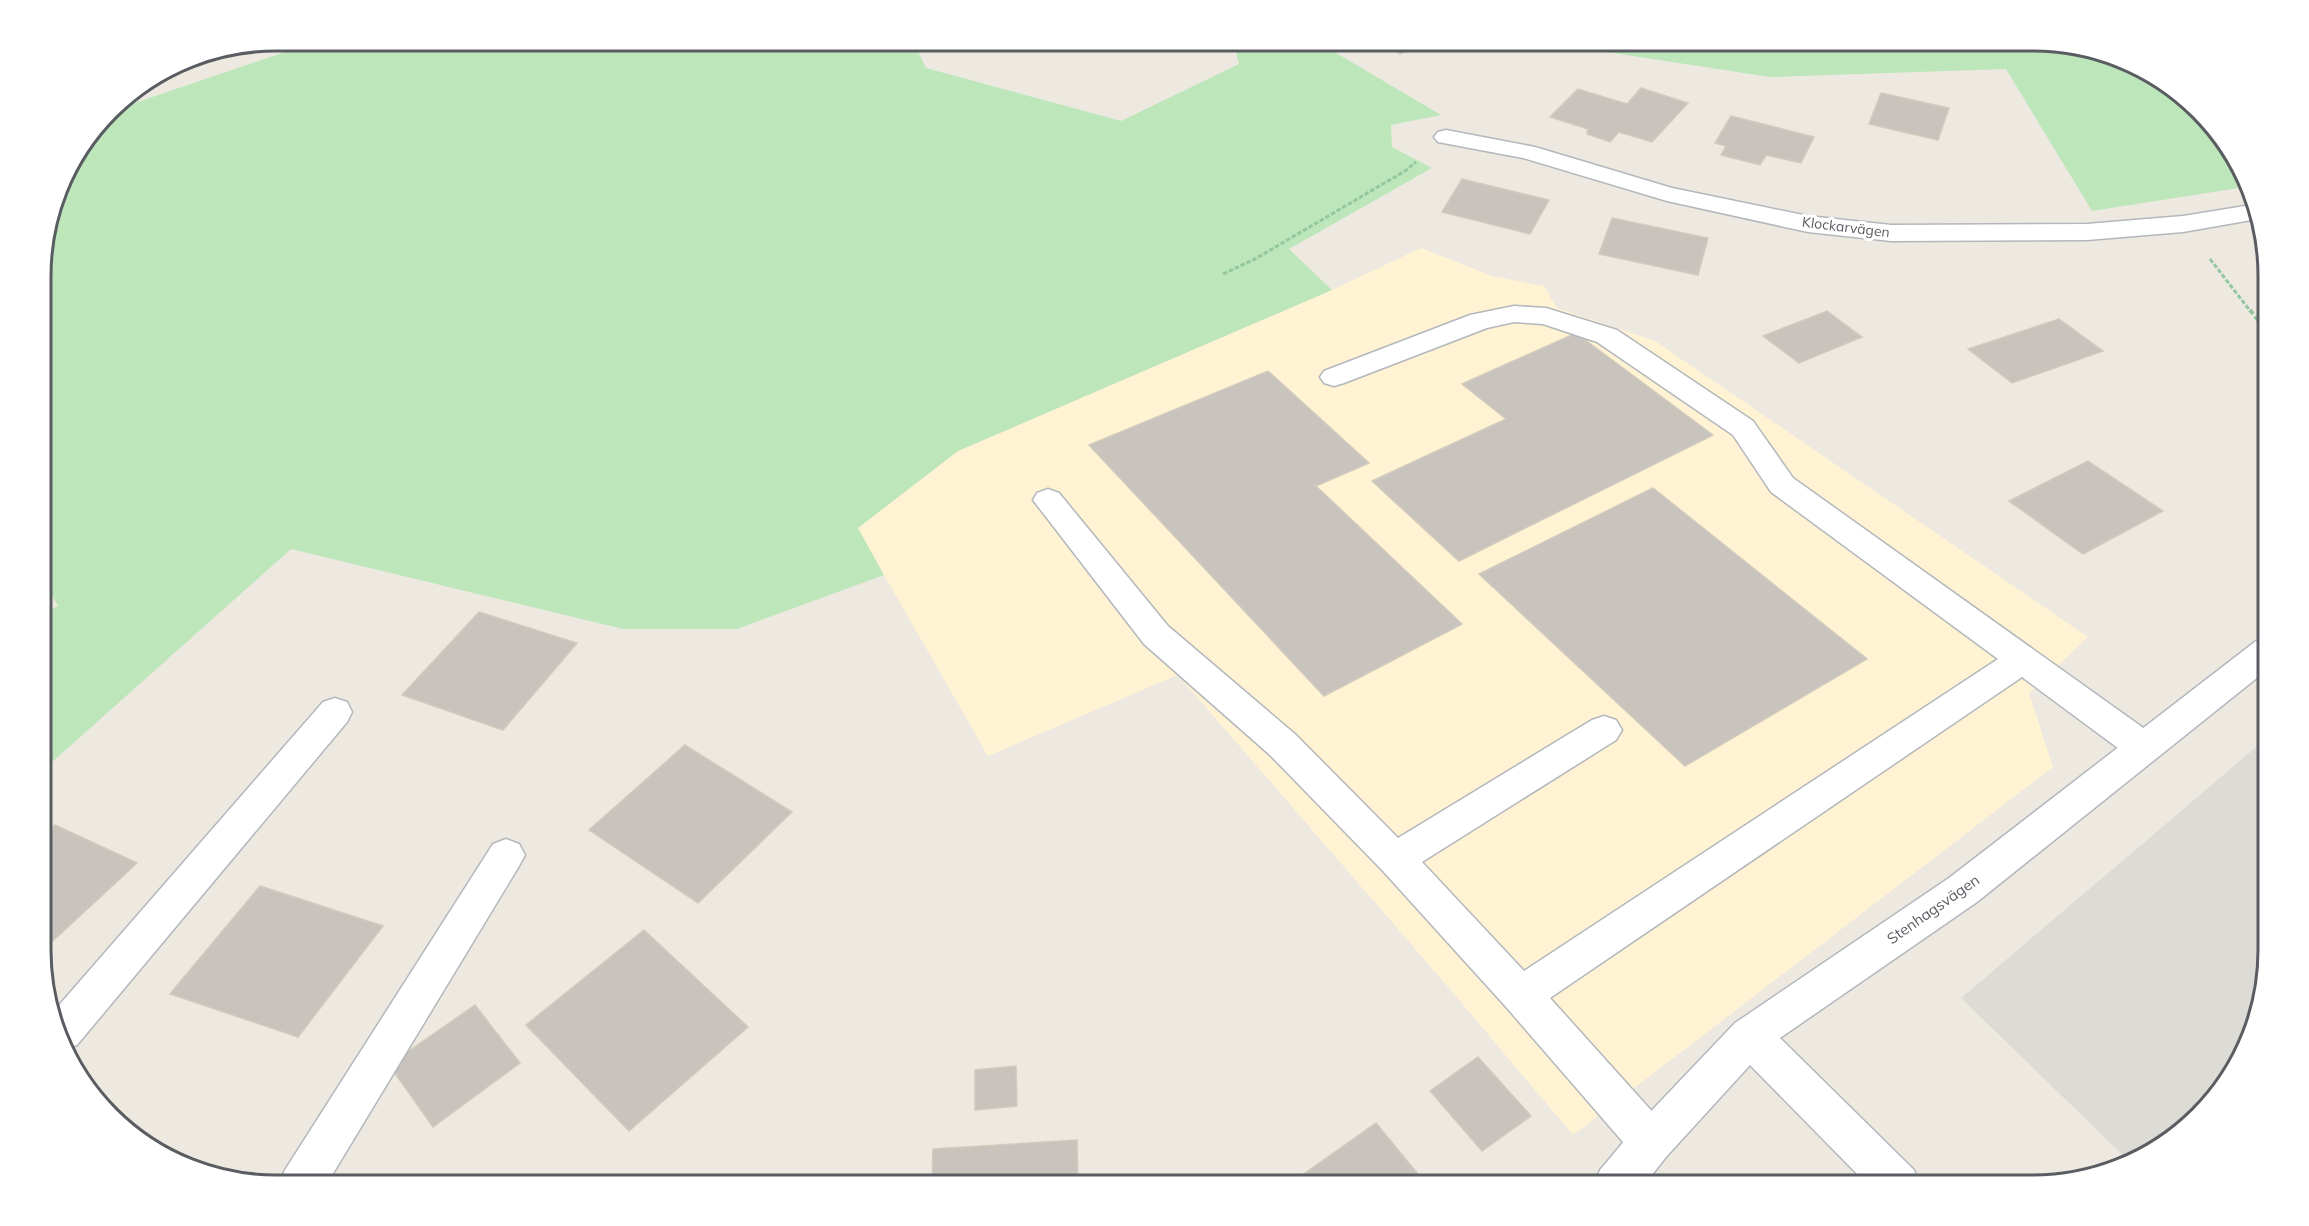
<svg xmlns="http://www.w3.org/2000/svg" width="2309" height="1226" viewBox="0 0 2309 1226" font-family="Mulish,sans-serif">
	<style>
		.commercial { fill: #fff3d3 }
		.industrial { fill: #dddbd5 }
		.green { fill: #bde6bb }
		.building { fill: #c8c4bd; stroke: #d1cbbe; stroke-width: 1.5 }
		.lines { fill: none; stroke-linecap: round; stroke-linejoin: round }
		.lane-casing { stroke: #b3b7bc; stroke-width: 3 }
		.street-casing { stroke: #b3b7bc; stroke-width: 3 }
		.path-far1 { stroke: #94c7a0; stroke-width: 3; stroke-dasharray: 4.5 2; stroke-linecap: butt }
		.path { stroke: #94c7a0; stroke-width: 4; stroke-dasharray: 5 3; stroke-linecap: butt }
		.lane { fill: #fff; fill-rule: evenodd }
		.street { fill: #fff; fill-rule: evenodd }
		.labels { text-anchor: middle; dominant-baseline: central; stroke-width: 6; stroke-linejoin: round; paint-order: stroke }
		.far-street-label { font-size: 14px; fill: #595d62; stroke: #fff }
		.street-label { font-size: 15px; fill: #595d62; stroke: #fff }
		.rim { fill: none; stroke: #595d62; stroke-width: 3 }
	</style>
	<rect width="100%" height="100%" fill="#ede9e0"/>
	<path class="commercial" d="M1421 248 1492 276 1544 286 1557 308 1655 341 2088 637 2029 693 2053 767 1573 1135 1449 988 1178 675 988 756 857 528 958 451 1332 290Z"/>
	<path class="industrial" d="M2268 737V951L2244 1055 2210 1106 2164 1146 2130 1162 1961 998Z"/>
	<path class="green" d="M320 40 913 41 926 68 1121 121 1239 64 1233 41H1316L1441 115 1391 125 1392 147 1432 168 1289 249 1332 290 958 451 858 528 884 575 737 629H623L291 549 42 771V615L58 606 42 579 41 260 65 172 111 111Z
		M1550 41H2033L2138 65 2156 77 2237 167 2245 187 2092 211 2006 69 1770 77 1567 46Z"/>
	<path class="building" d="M1375 40H1432L1400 54Z
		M1641 88 1688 103 1652 142 1619 132 1610 142 1587 134 1588 129 1550 117 1578 89 1627 104Z
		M1881 93 1949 108 1938 140 1869 124Z
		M1731 116 1814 137 1801 163 1766 155 1760 165 1721 155 1726 146 1715 143Z
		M1462 179 1549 200 1530 234 1442 212Z
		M1612 218 1708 238 1698 275 1599 254Z
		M1827 311 1862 337 1799 363 1763 336Z
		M2059 319 2103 351 2012 383 1968 349Z
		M1576 333 1713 435 1459 561 1372 481 1506 419 1462 384Z
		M1268 371 1369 463 1316 486 1462 624 1324 696 1089 445Z
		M2088 461 2163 511 2083 554 2009 501Z
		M1653 488 1867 659 1685 766 1479 574Z
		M479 612 577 643 503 730 402 695Z
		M685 745 792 812 698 903 589 830Z
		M55 825 137 863 42 951V836Z
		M260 886 383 926 298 1037 170 994Z
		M644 930 748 1027 629 1131 526 1025Z
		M475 1005 520 1063 433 1127 389 1065Z
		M1478 1057 1531 1116 1482 1151 1430 1091Z
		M1016 1066 1017 1106 975 1110V1070Z
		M1376 1123 1427 1185H1288Z
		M1077 1140 1078 1185H932L933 1149Z"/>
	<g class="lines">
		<g class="lane-casing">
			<path id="lane" d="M1514 306 1546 308 1617 330 1753 421 1793 478 2156 737 2161 747 2156 757 2143 761 2130 757 2022 677 1550 998 1666 1127 1673 1142 1666 1157 1651 1163 1636 1157 1507 1008 1382 870 1270 755 1144 644 1033 500 1037 493 1048 489 1059 493 1168 626 1296 735 1398 838 1592 720 1604 716 1616 720 1622 730 1616 740 1422 862 1524 971 1998 659 1771 492 1733 435 1597 342 1543 324 1514 322 1487 328 1344 383 1334 386 1324 383 1320 377 1324 371 1470 315Z
				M335 698 347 702 352 712 347 722 77 1045 68 1048 54 1011 323 702Z
				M506 839 519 844 525 855 519 866 326 1185H279L285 1170 493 844Z"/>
		</g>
		<g class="street-casing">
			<path id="street" d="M1446 130 1535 147 1672 188 1808 216 1891 225 2087 224 2183 216 2251 205 2257 219 2183 232 2087 240 1891 241 1808 232 1667 201 1523 158 1438 142 1434 137 1438 132Z
				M2268 638V669L1977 902 1780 1038 1914 1170 1920 1185H1868L1750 1065 1666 1157 1644 1185H1594L1600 1170 1636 1127 1735 1023 1949 878 2256 641Z"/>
		</g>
		<path class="path-far1" d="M2210 259 2251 312
			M1223 274 1255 259 1405 171 1416 162"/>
		<path class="path" d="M2250 310 2267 332"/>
		<use href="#lane" class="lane"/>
		<use href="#street" class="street"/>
	</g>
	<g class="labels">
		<g class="far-street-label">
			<text transform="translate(1846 227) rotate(7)">Klockarvägen</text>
		</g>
		<g class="street-label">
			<text transform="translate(1933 909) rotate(-35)">Stenhagsvägen</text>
		</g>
	</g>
	<path d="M0 0H2309V1226H0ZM276 51H2033A225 225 0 0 1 2258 276V950A225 225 0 0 1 2033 1175H276A225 225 0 0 1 51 950V276A225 225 0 0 1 276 51Z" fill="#fff" fill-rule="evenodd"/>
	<path class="rim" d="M276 51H2033A225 225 0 0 1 2258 276V950A225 225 0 0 1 2033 1175H276A225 225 0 0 1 51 950V276A225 225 0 0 1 276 51Z"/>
</svg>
